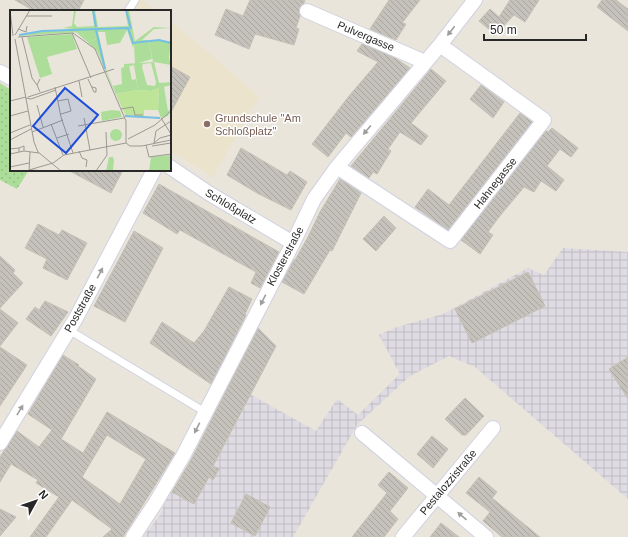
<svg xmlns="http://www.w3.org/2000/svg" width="628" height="537" viewBox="0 0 628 537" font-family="Arial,sans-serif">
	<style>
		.industrial { fill: url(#industrial-grid) }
		.education { fill: #ebe3cb }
		.park { fill: url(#park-dots) }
		.building { fill: url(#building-back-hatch); stroke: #c5c0b5; fill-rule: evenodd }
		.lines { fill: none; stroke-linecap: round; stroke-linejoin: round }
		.lane-casing { stroke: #d0d2e1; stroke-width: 9 }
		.street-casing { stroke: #d0d2e1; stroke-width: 16 }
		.lane { stroke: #fff; stroke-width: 7 }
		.street { stroke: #fff; stroke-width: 14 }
		.oneway { fill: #9e9e9e }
		.education-dot { fill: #8d6e63; stroke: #fff; stroke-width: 1.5 }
		.labels { text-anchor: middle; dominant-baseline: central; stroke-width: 3; stroke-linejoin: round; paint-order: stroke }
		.street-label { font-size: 11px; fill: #282828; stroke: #fff }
		.education-label { font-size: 11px; fill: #785e54; stroke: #fff; text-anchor: start }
		.inset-river { fill: none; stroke: #74bfe6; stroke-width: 2 }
		.inset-road { fill: none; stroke: #9c9993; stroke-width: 1 }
		.view { fill: #1d4ed8; fill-opacity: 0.15; stroke: #1d4ed8; stroke-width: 2 }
		.inset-edge { fill: none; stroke: #282828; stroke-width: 2 }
	</style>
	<defs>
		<pattern id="industrial-grid" width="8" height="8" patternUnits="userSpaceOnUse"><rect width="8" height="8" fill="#dedbe3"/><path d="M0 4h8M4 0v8" fill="none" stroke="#bebcc3"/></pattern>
		<pattern id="park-dots" width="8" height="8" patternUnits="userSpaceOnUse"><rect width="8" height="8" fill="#acde9a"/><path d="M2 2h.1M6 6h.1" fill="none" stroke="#94be85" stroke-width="1.8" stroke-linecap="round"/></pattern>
		<pattern id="building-back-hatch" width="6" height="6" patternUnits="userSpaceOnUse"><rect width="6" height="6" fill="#c5c1bb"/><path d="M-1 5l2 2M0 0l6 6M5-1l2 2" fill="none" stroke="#a9a6a1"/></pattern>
	</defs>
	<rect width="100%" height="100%" fill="#eae5db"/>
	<path class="industrial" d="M563 248 628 252V499L475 367 449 356 410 376 357 425 293 537H143L160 515 170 491 194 504 209 477 213 479 219 470 213 466 246 405 223 392 228 382 316 431 337 399 358 415 400 374 379 335 397 327 443 314 528 268 544 275Z"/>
	<path class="education" d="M140 0H143L157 11H132Z
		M170 21 194 40 259 97 213 177 170 151Z"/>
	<path class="park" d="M0 83 11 90V170H29L17 189 0 180Z"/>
	<path class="building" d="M15 0H84L78 11H34Z
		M250 0H305L304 3 299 8 300 16 296 28 299 29 294 45 255 34 249 49 215 35 226 9 243 16Z
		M389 0H420L402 23 406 24 396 40 370 29Z
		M510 0H539L525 22 514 15 494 36 490 32 491 31 479 21 490 9 499 17Z
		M602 0H616L628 9V31L597 7Z
		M362 44 395 58 410 68 351 137 346 133 328 157 312 144 349 96 378 62 357 51Z
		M170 66 190 77 170 114Z
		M431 69 446 81 411 123 428 136 421 145 400 132 388 149 391 151 377 174 373 172 369 178 351 166Z
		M481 85 504 102 493 118 470 99Z
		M520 113 532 122 448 230 415 207 428 189 449 205Z
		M552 128 578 148 571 157 560 149 547 166 564 180 556 191 541 181 534 192 524 187 499 217 488 232 493 235 480 254 461 240 546 131 548 132Z
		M241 148 287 175 290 171 307 182 291 210 257 193 227 175Z
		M68 170H123L111 193Z
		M340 179 361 193 332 251 330 250 304 294 282 282 294 260H295L308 237 320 212Z
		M159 184 279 252 260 288 251 283 256 272 180 230 177 234 143 213Z
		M384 216 396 228 376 251 363 239Z
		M38 224 59 235 62 230 87 243 67 280 43 268 47 259 25 248Z
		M134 231 163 248 125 322 94 306Z
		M0 256 15 270 13 273 23 283 0 308Z
		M528 272 545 306 472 343 455 309Z
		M229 287 252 299 245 314 246 315 211 384 150 343 162 322 194 343 204 331Z
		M45 301 68 312 51 336 26 319 35 307 39 310Z
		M0 309 18 323 0 346Z
		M258 328 276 346 213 466 219 469 213 480 209 477 194 504 172 492 191 460Z
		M0 347 27 365 0 406Z
		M63 355 79 365 78 366 96 379 61 439 83 453 107 412 175 453 123 537H103L112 529 72 500 46 537H30L59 497 36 483 38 480 11 464 0 482V457L17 431 39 447 52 430 28 414ZM107 435 146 459 120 504 82 477Z
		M628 357V399L609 369Z
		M465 398 484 416 466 435H462L445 419Z
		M432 436 448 449 433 468 417 454Z
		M389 472 408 488 390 511 398 519 384 537H352L387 493 378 485Z
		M479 477 497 492 492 498 540 537H502L483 521 490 512 466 493Z
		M246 494 270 507 255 536 231 523Z
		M0 509 16 517 0 536Z
		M441 523 459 537H430Z"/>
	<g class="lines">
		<g class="lane-casing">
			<path id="lane" d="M128 11 135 0
				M69 330 205 412"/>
		</g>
		<g class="street-casing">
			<path id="street" d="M307 11 425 62
				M0 72 11 78
				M170 167 210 194 293 243
				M337 167 450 241 544 120 440 45
				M362 433 486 537
				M0 443 76 318 154 170
				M133 537 156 502 183 456 293 243 314 199 337 167 440 45 475 0
				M403 537 493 428"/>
		</g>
		<use href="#lane" class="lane"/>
		<use href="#street" class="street"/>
	</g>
	<defs><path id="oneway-solid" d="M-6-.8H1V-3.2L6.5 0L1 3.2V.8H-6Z"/></defs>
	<g class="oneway">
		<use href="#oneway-solid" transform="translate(451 31) rotate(128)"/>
		<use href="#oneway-solid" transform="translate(367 130) rotate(130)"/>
		<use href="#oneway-solid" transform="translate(100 273) rotate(-62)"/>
		<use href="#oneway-solid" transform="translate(263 300) rotate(117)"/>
		<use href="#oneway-solid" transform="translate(20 410) rotate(-59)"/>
		<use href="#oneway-solid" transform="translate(197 428) rotate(117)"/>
		<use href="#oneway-solid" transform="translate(462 516) rotate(-139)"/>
	</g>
	<circle class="education-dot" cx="207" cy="124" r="4"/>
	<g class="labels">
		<g class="street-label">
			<text transform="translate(366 36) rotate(23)">Pulvergasse</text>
			<text transform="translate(495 183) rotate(-52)">Hahnegasse</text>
			<text transform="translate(231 206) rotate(31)">Schloßplatz</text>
			<text transform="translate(285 256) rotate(-62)">Klosterstraße</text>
			<text transform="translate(80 308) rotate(-61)">Poststraße</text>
			<text transform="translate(448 482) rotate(-50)">Pestalozzistraße</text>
		</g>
		<g class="education-label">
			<text x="215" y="118">Grundschule "Am<tspan x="215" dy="13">Schloßplatz"</tspan></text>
		</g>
	</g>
	<g transform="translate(10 10)">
		<rect width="161" height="161" fill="#eae5db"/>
		<path d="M64 0H66L64 13 67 17 84 16 82 0H85L88 17 118 16 115 0H119L125 31 144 17 161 18 144 19 132 30 161 31 159 48 161 55 144 52 149 73 161 72V75L154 77 158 101 161 99 158 106 151 108 148 100 149 78 141 81 128 80 124 55 114 58V54L143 52 139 32 124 34 123 38 117 20 110 33 97 35 95 22H88L97 62 116 109 87 41 66 22H71L78 32 87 29 86 21 53 18 62 16ZM141 53 146 72 145 76 137 75 132 57 133 54ZM102 100 110 101 112 107 92 111 91 102Z" fill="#acde9a" fill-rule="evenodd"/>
		<path d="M86 18 87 29 78 32 71 22 9 26 32 21ZM62 24 67 39 37 47 42 64 30 68 17 27ZM139 32 142 49 125 54 124 34ZM119 56 122 70 126 69 128 80 106 84 103 76 112 74 111 58ZM100 125a6 6 0 1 1 12 0a6 6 0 1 1-12 0ZM161 145V161H139L141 147ZM99 147H103L104 150 103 161H96Z" fill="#acde9a"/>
		<path d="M149 78 148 100H134V106H116L106 84 128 80 141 81Z" fill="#bee497"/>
		<path class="inset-river" d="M83 0 86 17M116 0 121 19M86 20 95 59M9 25 32 21 118 18 123 33 149 30 161 33M115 106 150 108"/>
		<path class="inset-road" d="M0 0 3 26M16 6H42M8 19 16 22 17 16M62 23 81 68M5 25 20 0M8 27 63 23 85 39 116 111V133M12 27 22 68 27 75M5 29 24 132 28 142 51 161M30 69 27 75 30 82M78 69 84 82H86V78L82 77M69 71 72 87M45 77 51 107 63 143M18 87 104 59M16 88 21 89 46 80M0 91 16 87M48 91 58 89 61 101 51 104M27 95 33 117M111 99 123 97 125 105H133M0 106 18 101M74 108 80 140M151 108 161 124M41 114 53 145M68 116 114 108M22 122 53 110M0 123 20 115M47 128 59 124M118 129 145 115 161 101M0 130 21 119M116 133 120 136H132L161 130M144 133 146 121 161 111M144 133 150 128 161 125M136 135 139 147 161 144M142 136 161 133M69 141 72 148 77 150 76 157M9 142V138L14 136V141M0 144 14 141 29 143M1 144 0 139 9 138M0 157 19 153M19 160 43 153 54 145 116 133M20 160 39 161M19 161 20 142M86 161 97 145 96 122"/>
		<path class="view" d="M55 78 88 105 56 143 23 116Z"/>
		<rect width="161" height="161" class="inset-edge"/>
	</g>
	<g transform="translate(36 501) rotate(50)" stroke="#ffffff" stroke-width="3" paint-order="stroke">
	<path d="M0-3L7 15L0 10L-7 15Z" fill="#282828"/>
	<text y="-6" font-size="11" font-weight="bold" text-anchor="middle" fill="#282828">N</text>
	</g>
	<path d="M484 34v6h102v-6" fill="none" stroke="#282828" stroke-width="2"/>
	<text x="490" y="34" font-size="12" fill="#282828" stroke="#ffffff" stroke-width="3" paint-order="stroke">50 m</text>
</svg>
